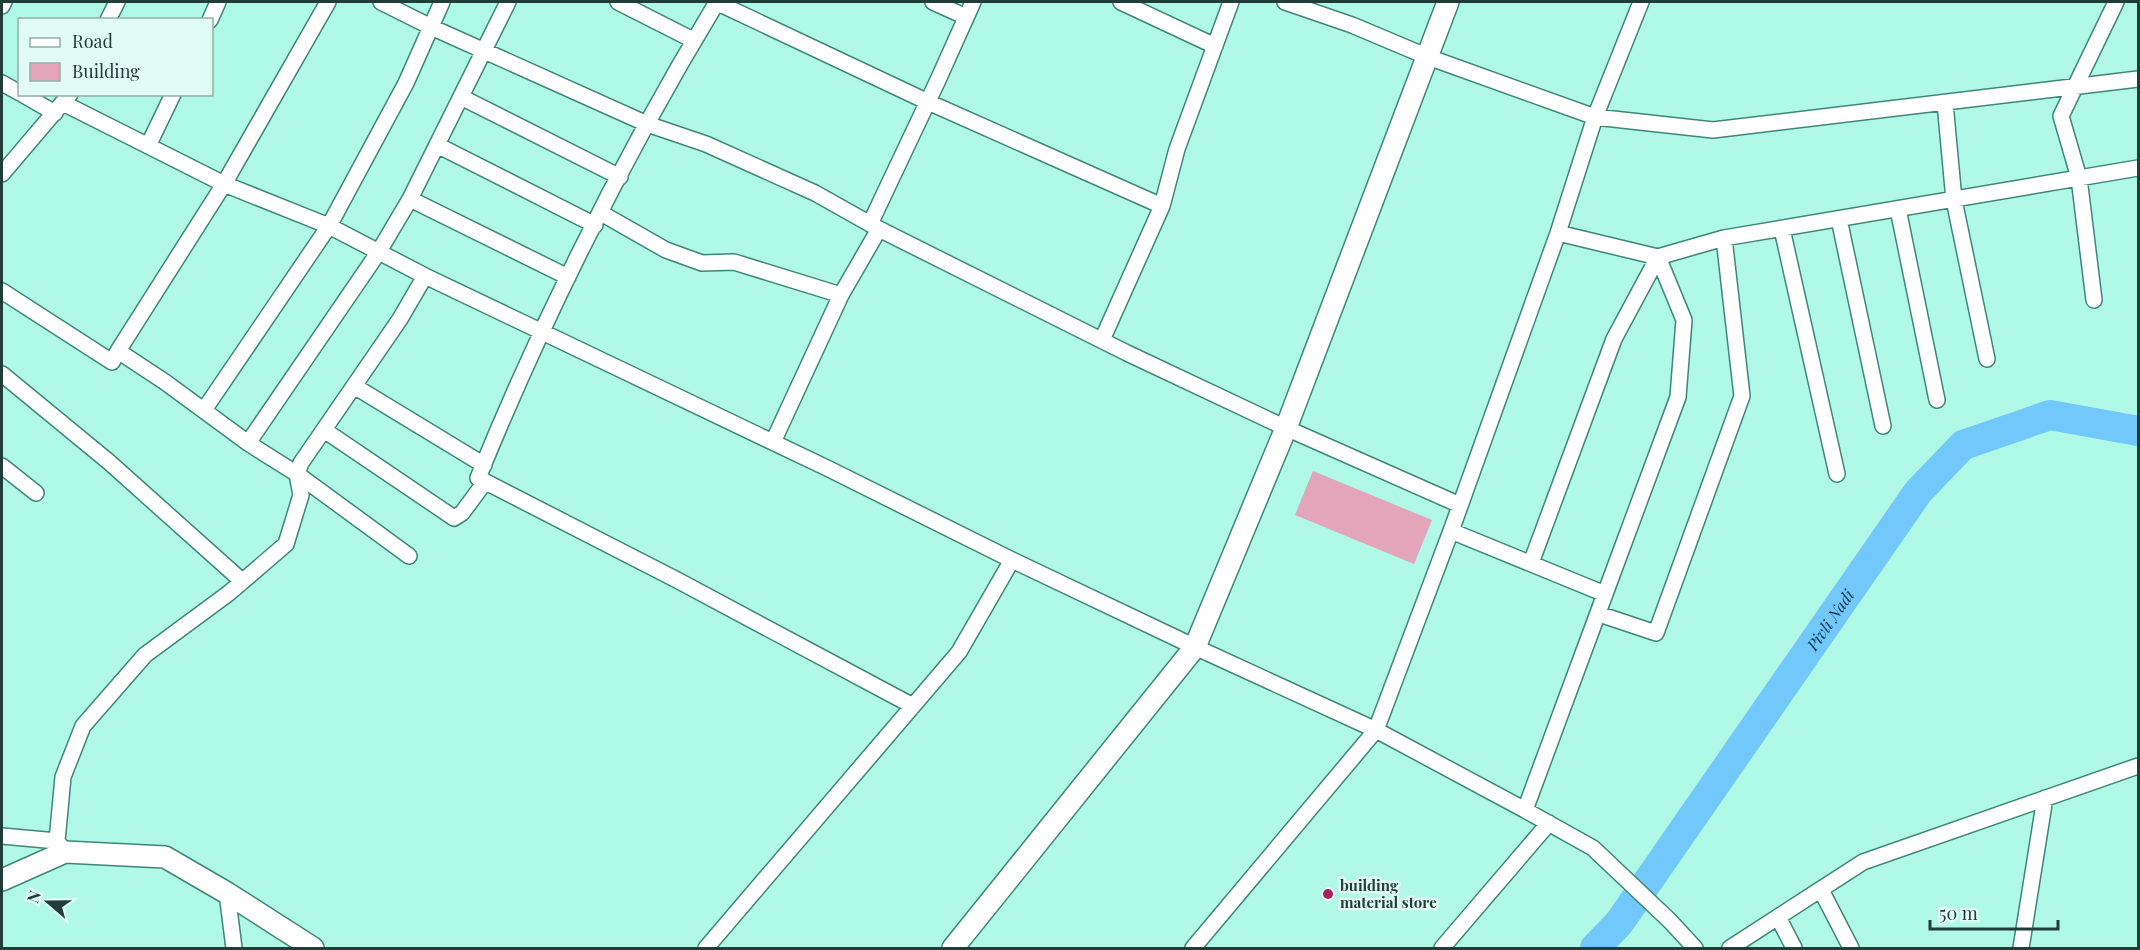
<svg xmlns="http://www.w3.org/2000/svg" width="2140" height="950" viewBox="0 0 2140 950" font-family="'Playfair Display',serif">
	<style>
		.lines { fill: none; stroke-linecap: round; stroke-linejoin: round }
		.river { stroke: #72c7fb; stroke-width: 30 }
		.building { fill: #e3a5ba }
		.street-casing { stroke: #3e8777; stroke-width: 18 }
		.secondary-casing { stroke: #3e8777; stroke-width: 24 }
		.street { stroke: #fff; stroke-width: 15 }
		.secondary { stroke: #fff; stroke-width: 21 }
		.poi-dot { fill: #ab2164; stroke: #e0fcf4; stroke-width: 2 }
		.labels { text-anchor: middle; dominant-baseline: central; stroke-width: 5; stroke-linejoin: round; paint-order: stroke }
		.poi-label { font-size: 15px; font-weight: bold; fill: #203e37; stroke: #e0fcf4; text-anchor: start }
		.water-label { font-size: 16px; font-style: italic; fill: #01354f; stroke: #e0fcf4 }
	</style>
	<rect width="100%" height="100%" fill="#aff9e6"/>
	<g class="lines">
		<path class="river" id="s1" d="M1595 948 1619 923 1918 492 1963 445 2050 415 2138 431"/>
	</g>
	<path class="building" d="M1313 471 1432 520 1414 564 1295 515Z"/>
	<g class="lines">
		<g class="street-casing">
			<path id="street" d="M328 2 224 184 118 351 165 382 248 443 297 474 409 556
				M381 2 431 27 647 124 706 144 815 193 879 229 841 295
				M618 2 693 40
				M716 2 928 102 1162 206
				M717 2C625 154 545 314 478 478L677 580 913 706
				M933 2 966 17
				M1121 2 1215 46
				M1285 2 1352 25 1428 57 1595 117 1713 130 2138 79
				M2 6 4 2
				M108 20 117 2
				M210 20 218 2
				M2 83 20 93
				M22 94 55 113
				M461 97 620 177
				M63 103 224 184 329 226 425 276
				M1945 103 1954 200 1987 359
				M437 145 595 225
				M148 146 173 94
				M2 174 70 94
				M410 199 568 277
				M1898 209 1937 400
				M601 213 666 250 702 263 734 262 841 295 773 442
				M1839 219 1883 426
				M870 224 938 80 973 2
				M879 229 1127 353 1286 428 1460 505
				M1782 229 1837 474
				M1558 233 1658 257 1724 238
				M2 291 112 362 118 351
				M2094 300 2079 178 2061 116 2116 2
				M1102 340 1162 206 1177 149 1231 2
				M2 374 109 462 242 581
				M354 386 484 465
				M204 410 329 226 406 83 442 2
				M324 430 454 518 462 513 485 482
				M248 443 378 253 410 199 508 2
				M2 466 36 493
				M1531 563 1614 339 1658 257
				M1605 594 1678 397 1684 320 1658 257
				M1599 614 1656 633 1742 396 1724 238 2138 168
				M1525 810 1593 848 1670 921 1695 948
				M2 836 57 841
				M65 852 57 841 63 777 83 726 145 655 229 593 286 544 301 495 297 474 301 463 400 319 425 276 827 468 1012 560 1195 647 1376 730 1525 810 1605 594 1451 531
				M1821 890 1851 948
				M227 893 234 948
				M1778 917 1794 948
				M706 948 959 652 1012 560
				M1193 948 1376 730 1451 531 1558 233 1595 117 1641 2
				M1442 948 1549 823
				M1730 948 1863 862 2138 766
				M2021 948 2045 798"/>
		</g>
		<g class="secondary-casing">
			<path id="secondary" d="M2 880 65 852 165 857 227 893 313 948
				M953 948 1195 647 1286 428 1448 2"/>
		</g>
		<use href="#street" class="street"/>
		<use href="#secondary" class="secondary"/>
	</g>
	<circle class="poi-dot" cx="1328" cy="894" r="6"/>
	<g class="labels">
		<g class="poi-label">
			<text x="1340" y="885">building<tspan x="1340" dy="17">material store</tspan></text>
		</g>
		<g class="water-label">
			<text stroke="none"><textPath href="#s1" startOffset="404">Pivli Nadi</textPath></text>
		</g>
	</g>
	<rect width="2140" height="950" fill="none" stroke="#203e37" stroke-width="6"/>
	<rect x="18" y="18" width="195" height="78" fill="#e0fcf4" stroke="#93b0a8" stroke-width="1.5"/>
	<rect x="30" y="38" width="30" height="9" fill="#ffffff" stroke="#93b0a8" stroke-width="1.5"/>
	<text x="72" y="48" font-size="18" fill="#203e37">Road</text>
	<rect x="30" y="63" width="30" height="18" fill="#e3a5ba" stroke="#93b0a8" stroke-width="1.5"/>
	<text x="72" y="78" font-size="18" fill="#203e37">Building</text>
	<g transform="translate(48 902) rotate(290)" stroke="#e0fcf4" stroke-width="4.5" paint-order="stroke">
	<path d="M0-4.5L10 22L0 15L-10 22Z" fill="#203e37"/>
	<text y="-9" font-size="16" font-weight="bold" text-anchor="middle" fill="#203e37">N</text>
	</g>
	<path d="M1930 920v9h128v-9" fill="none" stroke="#203e37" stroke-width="3"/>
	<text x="1939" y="920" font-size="18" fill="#203e37" stroke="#e0fcf4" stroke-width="4.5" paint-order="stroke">50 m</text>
</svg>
